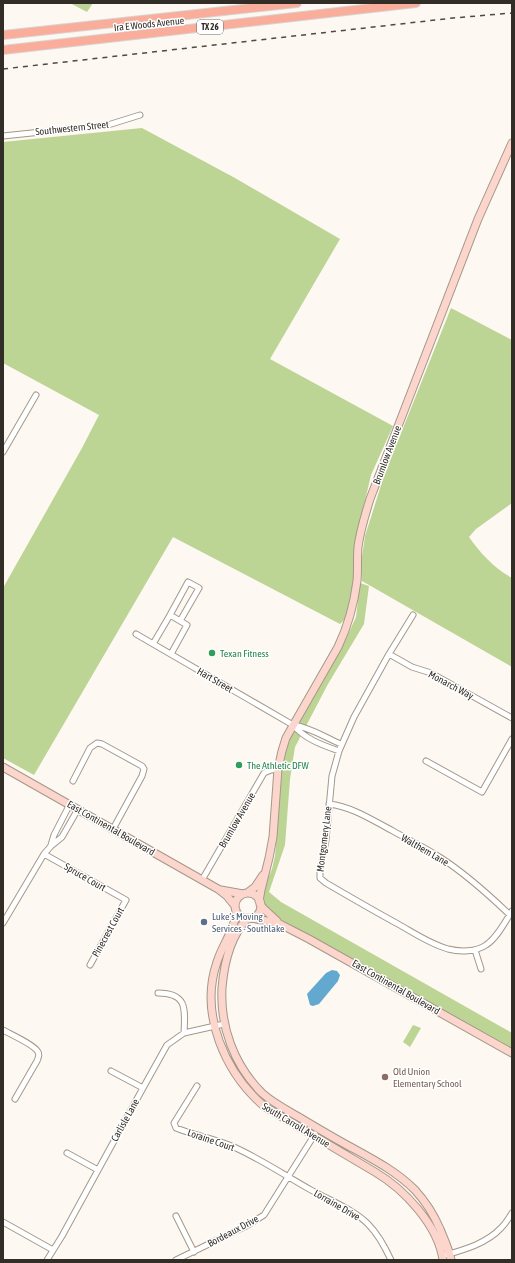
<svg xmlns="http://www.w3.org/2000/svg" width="515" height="1263" viewBox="0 0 515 1263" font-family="'Asap Condensed',sans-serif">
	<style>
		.green { fill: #bcd494 }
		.water { fill: #63a8ce }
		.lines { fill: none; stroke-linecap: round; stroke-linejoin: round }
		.street-casing { stroke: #a49889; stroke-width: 7 }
		.secondary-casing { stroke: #a49889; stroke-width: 9 }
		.primary-casing { stroke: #d6d5d4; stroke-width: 10 }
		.street { stroke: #fff; stroke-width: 5 }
		.secondary { stroke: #fcd6cd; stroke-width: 7 }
		.primary { stroke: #f9ad9a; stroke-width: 8 }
		.rail { stroke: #4e4943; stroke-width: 1.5; stroke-dasharray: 5 5; stroke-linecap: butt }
		.leisure-dot { fill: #2e9e5b; stroke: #fff; stroke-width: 1.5 }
		.service-dot { fill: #5c6f8a; stroke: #fff; stroke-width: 1.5 }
		.education-dot { fill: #8d6e63; stroke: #fff; stroke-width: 1.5 }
		.labels { text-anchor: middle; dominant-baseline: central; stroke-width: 3; stroke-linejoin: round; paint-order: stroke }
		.shield { fill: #fff; stroke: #706c68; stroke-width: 1 }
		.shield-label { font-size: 9px; font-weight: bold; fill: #322d27 }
		.street-label { font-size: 10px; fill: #322d27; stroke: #fff }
		.leisure-label { font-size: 10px; fill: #27864d; stroke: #fff; text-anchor: start }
		.service-label { font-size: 10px; fill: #4e5e75; stroke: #fff; text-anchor: start }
		.education-label { font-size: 10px; fill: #785e54; stroke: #fff; text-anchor: start }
	</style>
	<rect width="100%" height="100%" fill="#fdf8f2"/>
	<path class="green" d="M70 3H93L87 12Z
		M142 128 235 178 340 239 270 359 393 426 371 475 355 544 353 594 346 618 340 624 173 537 34 775 3 758V588L82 448 99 415 3 363V142Z
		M451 308 512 340V503L476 529 469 537C481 554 494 568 512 578V667L362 581V557L365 536 384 476Z
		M360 583 369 586 364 624 328 684 295 747 290 779 285 845 269 892 281 902 512 1033V1050L273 915 265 907 262 900 263 889 272 869 275 856 283 758 288 740 344 643 356 617Z
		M413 1025 421 1028 410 1047 403 1042Z"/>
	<path class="water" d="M332 970 337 971 340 975 338 981 319 1004 313 1006 310 1005 307 994 326 973Z"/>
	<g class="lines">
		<g class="street-casing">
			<path id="street" d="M3 136 108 125 140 115
				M3 452 36 395
				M170 615 188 582 199 588 180 621
				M413 615 389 654 354 717 339 751 332 776 326 840 320 871V878L326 883C350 897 374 911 398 924 414 933 430 944 448 949 460 952 476 952 486 945 497 938 505 922 512 911
				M136 634 293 725C305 739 322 745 339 751
				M153 644 170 615 187 625 171 654
				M389 654 412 667 431 673 512 718
				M293 725C310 727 326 738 341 744
				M426 761 482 792 512 739
				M73 781 90 748 97 743 102 744 142 766 144 769 142 776 113 829
				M329 804C353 807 372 820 393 831 409 840 426 848 441 858 466 874 488 894 510 915
				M51 845 54 835 70 804
				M44 854 126 900 90 965
				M202 880 264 773 271 770 278 769
				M3 923 44 854 51 846 62 837 78 809
				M475 950 481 969
				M158 993C188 993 185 1010 184 1033
				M3 1030C10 1034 35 1045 38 1052 40 1055 38 1058 37 1061L15 1099
				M111 1071 143 1088
				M197 1086 174 1123 176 1128C196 1136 217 1139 236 1148 262 1160 286 1176 311 1190 329 1200 353 1209 368 1224 378 1234 385 1247 391 1260
				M67 1153 98 1170
				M176 1216 194 1252
				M3 1222 53 1250
				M442 1256C463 1250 486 1244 501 1228 505 1224 509 1218 512 1213
				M47 1260 62 1236 143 1088 167 1045 184 1033 224 1024
				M176 1260 248 1225 264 1215 315 1134"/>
		</g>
		<g class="secondary-casing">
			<path id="secondary" d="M3 767 218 889 227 896 235 906
				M221 890 243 894
				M247 893 255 887 263 875
				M235 906a13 13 0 1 1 26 0a13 13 0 1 1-26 0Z
				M259 901 261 890 269 858 273 837 278 769 282 751 286 738 338 647C348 626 354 604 357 581 358 570 357 559 358 547 360 531 365 515 370 499L478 219 512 143
				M260 904 263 908 277 921
				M236 910C236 928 222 945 217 962 199 1014 225 1073 265 1107L375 1172C404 1189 438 1225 443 1260
				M248 918C230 936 224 964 222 988 220 1027 234 1065 262 1093 272 1102 285 1109 297 1116 317 1128 337 1140 358 1151 378 1162 398 1173 415 1190 425 1201 434 1215 440 1229 444 1239 449 1249 451 1260
				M251 918 278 923 309 939 512 1053"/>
		</g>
		<g class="primary-casing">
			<path id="primary" d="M3 35 297 3
				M3 50 416 3"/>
		</g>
		<use href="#street" class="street"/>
		<use href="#secondary" class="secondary"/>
		<use href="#primary" class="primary"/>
		<path class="rail" d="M3 69 453 18 512 13"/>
	</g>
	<g class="leisure-dot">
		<circle cx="212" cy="653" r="4"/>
		<circle cx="239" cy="765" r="4"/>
	</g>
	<circle class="service-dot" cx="204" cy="922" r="4"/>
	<circle class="education-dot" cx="385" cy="1077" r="4"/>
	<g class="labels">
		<rect class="shield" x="197" y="20" width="26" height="14" rx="3"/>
		<g class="shield-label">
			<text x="210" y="27">TX 26</text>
		</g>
		<g class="street-label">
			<text transform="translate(149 24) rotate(-6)">Ira E Woods Avenue</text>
			<text transform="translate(72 128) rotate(-6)">Southwestern Street</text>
			<text transform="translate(387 455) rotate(-69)">Brumlow Avenue</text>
			<text transform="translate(215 680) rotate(30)">Hart Street</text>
			<text transform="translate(451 685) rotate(28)">Monarch Way</text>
			<text transform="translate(237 820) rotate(-60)">Brumlow Avenue</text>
			<text transform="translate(111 828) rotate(30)">East Continental Boulevard</text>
			<text transform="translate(324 839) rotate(-83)">Montgomery Lane</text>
			<text transform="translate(425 850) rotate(30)">Walthem Lane</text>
			<text transform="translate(85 877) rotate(30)">Spruce Court</text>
			<text transform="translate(108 932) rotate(-61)">Pinecrest Court</text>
			<text transform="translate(396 987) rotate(30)">East Continental Boulevard</text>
			<text transform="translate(125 1120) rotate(-61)">Carlisle Lane</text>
			<text transform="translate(296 1125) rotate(31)">South Carroll Avenue</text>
			<text transform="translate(211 1140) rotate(19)">Loraine Court</text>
			<text transform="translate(337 1205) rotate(30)">Lorraine Drive</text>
			<text transform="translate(233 1231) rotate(-28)">Bordeaux Drive</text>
		</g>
		<g class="leisure-label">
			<text x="220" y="653">Texan Fitness</text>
			<text x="247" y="765">The Athletic DFW</text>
		</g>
		<g class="service-label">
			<text x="212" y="916">Luke’s Moving<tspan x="212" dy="12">Services - Southlake</tspan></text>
		</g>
		<g class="education-label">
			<text x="393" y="1071">Old Union<tspan x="393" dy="12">Elementary School</tspan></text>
		</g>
	</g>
	<rect width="515" height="1263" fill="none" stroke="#322d27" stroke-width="8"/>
</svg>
